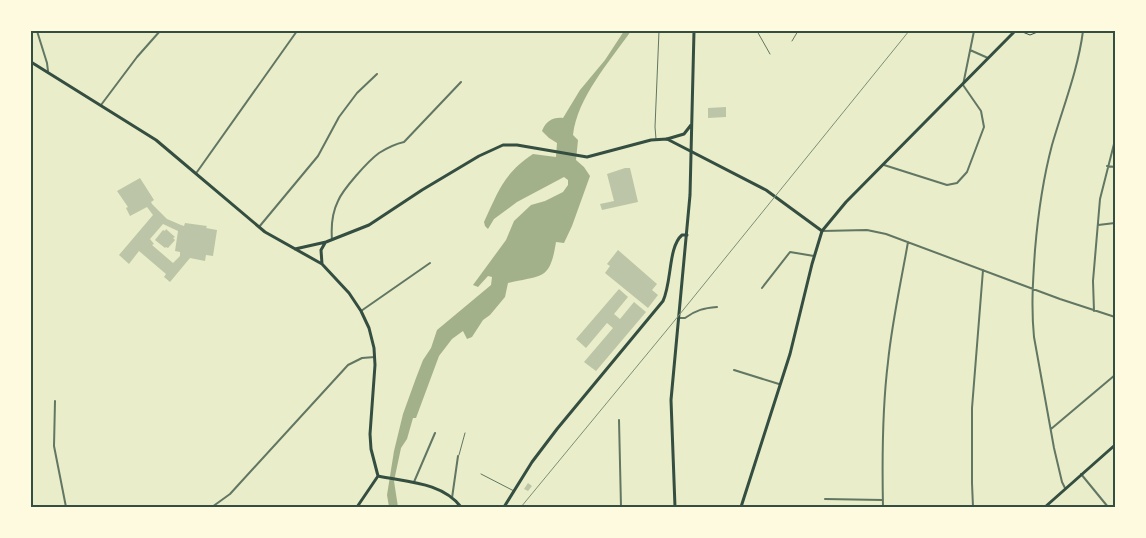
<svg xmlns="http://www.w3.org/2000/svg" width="1146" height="538" viewBox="0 0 1146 538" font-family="Manrope,sans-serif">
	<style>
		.water { fill: #a3b18a }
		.building { fill: #bcc5a7; fill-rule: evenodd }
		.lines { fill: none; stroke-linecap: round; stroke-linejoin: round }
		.path { stroke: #344e41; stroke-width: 1 }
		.service { stroke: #617663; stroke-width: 1 }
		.minor { stroke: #617663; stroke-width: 2 }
		.secondary { stroke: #344e41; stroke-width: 3 }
		.primary { stroke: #344e41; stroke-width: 3 }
		.rail { stroke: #7c8e77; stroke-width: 1 }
		.neatline { fill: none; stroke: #344e41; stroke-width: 2 }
	</style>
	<rect width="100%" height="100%" fill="#e9edc9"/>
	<path class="water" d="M624 31H631C610 61 577 98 573 135L578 140 576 160 584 167 590 176 572 226 564 243 556 242C550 281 542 275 508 283L505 297 490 315 483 320 472 337 467 339 463 331 452 339 439 356 416 418H413L407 439 401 448 394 481 398 507H389L387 495 394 451 403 414 416 378 423 360 431 348 437 330 491 285 492 277 488 276 478 287 473 285 506 240 514 221 531 205 545 201 563 192 568 185V180L564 177 517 202 494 219 488 229 485 226 484 222C498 192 504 173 533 154L556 157 557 143 549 138 542 131C546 121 553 117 563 118L580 90 605 60Z"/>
	<path class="building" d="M726 107V117L708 118V108Z
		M625 168H630L638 202 602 210 600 204 614 201 607 174Z
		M140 178 154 200 151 202 152 204 167 219 181 225 184 226 185 223 207 226 206 228 217 230 213 256 206 255 205 261 190 258 170 282 164 277 166 274 139 251 129 264 119 255 153 215 147 207 130 216 126 208 128 207 117 191ZM163 224 178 231 175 251 180 252V256L173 263 152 245 154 244 150 239Z
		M166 229 175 237 173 238 175 240 168 248 166 247 165 248 155 240 163 230 165 231Z
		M618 250 657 284 652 290 658 295 648 308 605 273 610 266 607 264Z
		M619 289 628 297 614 314 620 319 634 302 646 312 596 371 584 362 613 328 607 323 586 348 576 339Z
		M528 483 532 486 528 491 524 489Z"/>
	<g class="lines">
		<path class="path" d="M1020 31 1030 35 1040 31"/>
		<path class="service" d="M757 31 770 54
			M792 41 798 31
			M656 139 655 127 659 31
			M459 455 465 433
			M481 474 514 491
			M540 507H588"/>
		<path class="minor" d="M37 31 47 63 48 71
			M970 50 988 58
			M101 105 137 57 160 31
			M884 165 947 185 957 183 967 172 984 127 981 111 963 85 974 31
			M1107 166 1115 167
			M197 172 297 31
			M1098 225 1115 223
			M259 227 318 156 339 117 357 93 377 74
			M822 231 867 230 886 234 1060 299 1115 317
			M332 240C331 227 332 213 338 201 343 189 368 161 379 153 387 148 395 144 404 142L461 82
			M762 288 790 252 814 256
			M361 311 430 263
			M1094 311 1093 281 1100 199 1115 140
			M679 318H685C696 310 704 308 717 307
			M734 370 779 384
			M55 401 54 446 66 507
			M619 420 621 507
			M1051 429 1115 375
			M1081 474 1108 507
			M414 482 435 433
			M1065 488 1062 482 1054 448 1034 337C1031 307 1033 279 1035 250 1038 214 1043 179 1052 145 1063 107 1078 70 1083 31
			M452 498 458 456
			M825 499 883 500
			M212 507 230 494 348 365 362 358 375 357
			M661 507 675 506
			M883 507C882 459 882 410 888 362 892 322 901 282 908 242
			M973 507 972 483V408L983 270"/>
		<path class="secondary" d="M31 62 156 140 265 232 322 264 349 293 361 311 369 328 374 348 375 365 370 434 371 449 378 476
			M295 249 326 242 369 225 422 190 479 156 503 145H517L587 157 651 140 667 139 766 190 822 231
			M322 264 321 250 325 243
			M378 476C406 482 442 482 461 507
			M357 507 378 476
			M504 507 532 462 557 429 663 301C672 282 668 247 682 235H687
			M741 507 790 354 812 264 822 231 846 202 1015 31
			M1045 507 1115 445"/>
		<path class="primary" d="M667 139 684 134 691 125
			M675 507 671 400 690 195 694 31"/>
		<path class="rail" d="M521 507 671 325 909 31"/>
	</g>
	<rect width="1146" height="538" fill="none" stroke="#fefae0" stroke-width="65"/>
	<rect x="32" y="32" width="1082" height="474" class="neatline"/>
</svg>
